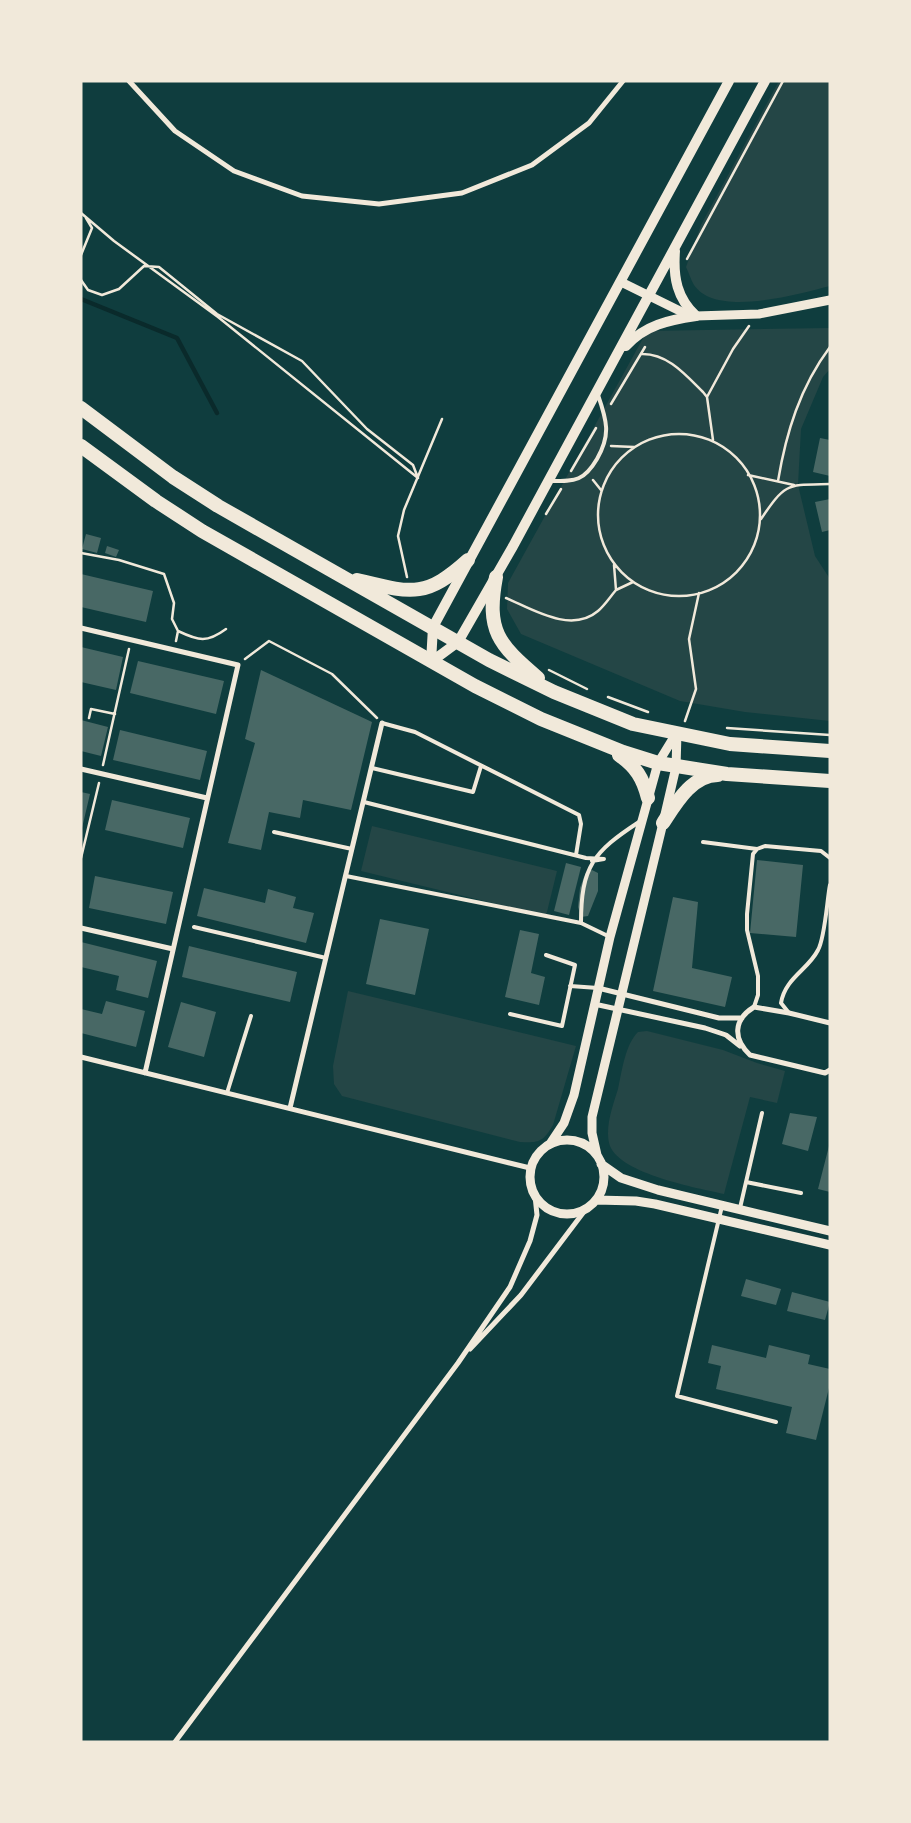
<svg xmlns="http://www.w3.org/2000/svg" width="911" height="1823" viewBox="0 0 911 1823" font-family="'DM Sans',sans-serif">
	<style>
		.green { fill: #244646 }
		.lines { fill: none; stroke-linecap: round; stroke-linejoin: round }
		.stream { stroke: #0a2a2b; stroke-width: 4.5 }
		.building { fill: #486865 }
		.path { stroke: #f1e9da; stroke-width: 2.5 }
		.service { stroke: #f1e9da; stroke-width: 4 }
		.minor { stroke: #f1e9da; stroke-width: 5 }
		.tertiary { stroke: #f1e9da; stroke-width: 9 }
		.secondary { stroke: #f1e9da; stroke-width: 10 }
		.trunk { stroke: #f1e9da; stroke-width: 14 }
	</style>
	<rect width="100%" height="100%" fill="#0f3d3e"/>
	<path class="green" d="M779 81H830V286C798 294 716 318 694 285 691 280 689 273 686 267L701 225Z
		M830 328V369L823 377 801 429 798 485 815 556 830 579V721L745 712 680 701 521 634 507 609 508 583 647 331Z
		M372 826 557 871 546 916 361 871Z
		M348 991 576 1046 553 1125C543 1142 539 1143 520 1142L342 1096 334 1084 333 1066Z
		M647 1031 723 1050 757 1063 785 1071 777 1103 750 1097 724 1194C697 1188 621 1174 610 1146 604 1129 613 1105 618 1089 622 1071 625 1045 638 1032Z"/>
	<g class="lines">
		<path class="stream" d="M81 299 177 338 217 413"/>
	</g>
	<path class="building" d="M820 438 830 440V476L813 472Z
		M830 499V530L822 532 815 502Z
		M86 534 101 538 97 553 82 549Z
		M107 546 119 550 116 557 105 553Z
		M81 574 153 591 146 622 81 607Z
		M81 647 123 657 116 690 81 682Z
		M138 661 224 681 216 714 130 693Z
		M261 670 372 722 351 810 303 800 300 818 269 812 261 850 228 843 255 743 245 739Z
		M81 720 108 727 101 756 81 751Z
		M120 730 207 751 200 780 113 760Z
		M81 792 90 794 82 828H81Z
		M112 800 190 818 183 848 105 830Z
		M757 860 803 865 796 937 750 933Z
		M566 863 581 867 569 915 554 911Z
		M592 870 598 873V891L588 916 581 917 578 907 580 888 584 877 588 871Z
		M95 876 173 892 166 924 89 908Z
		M204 888 265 903 268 889 296 897 293 908 314 913 306 943 197 916Z
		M673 897 698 902 692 968 732 977 725 1007 653 991Z
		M380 919 429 929 415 995 366 984Z
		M520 930 539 934 531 973 545 977 539 1005 505 997Z
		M81 942 157 961 148 998 116 990 119 976 81 967Z
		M189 946 297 972 290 1002 182 977Z
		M106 1001 145 1011 136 1047 81 1033V1009L102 1014Z
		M181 1002 216 1012 204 1057 168 1047Z
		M790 1113 817 1117 808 1151 782 1144Z
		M829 1146H830V1192L818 1189Z
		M746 1279 781 1289 776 1305 741 1296Z
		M792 1292 830 1302 825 1320 787 1311Z
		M712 1345 766 1358 769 1345 810 1355 808 1364 830 1369V1384L816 1440 786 1433 792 1407 716 1389 721 1366 708 1363Z"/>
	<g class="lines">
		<path class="path" d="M81 213 114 241 218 317 418 478
			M81 255 92 228 86 218
			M687 259 783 81
			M81 280 88 290 102 295 119 289 144 266 159 267 217 314 302 361 367 429 413 465 418 478
			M641 354C667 353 685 374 703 392L707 397 713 440
			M707 397 733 349 749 326
			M611 404 645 347
			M598 515a81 81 0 1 1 162 0a81 81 0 1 1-162 0Z
			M611 446 634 447
			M571 471 596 428
			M748 475 794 485
			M593 480 601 490
			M778 481C786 433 800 387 830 347
			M546 514 561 489
			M761 519C786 482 787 485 830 484
			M81 553 119 560 164 574 174 603 172 619 178 631 176 641
			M407 577 398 536 404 510 442 419
			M616 590 633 582
			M506 598C532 609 571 634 598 611 605 605 610 597 616 590L614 565
			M178 631C199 641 207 643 226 629
			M245 659 269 641 332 674 377 718
			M549 670 587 689
			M608 697 648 712
			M89 718 91 709 115 714
			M685 721 696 689 689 639 699 593
			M727 728 830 735
			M103 765 129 649
			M81 858 99 783"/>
		<path class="service" d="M551 481C576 481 584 481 597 459 611 435 607 421 598 395
			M382 723 415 732 579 815 581 824 576 855
			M372 768 473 792 481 766
			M364 802 586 858 604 859 592 861
			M274 832 352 849
			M703 842 757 849
			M346 876 581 923
			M194 927 326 958
			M610 937 581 923C581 867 593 852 639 822
			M570 986 598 988
			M754 1007 758 995V976L747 930V914L753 854 757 849 765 846 821 851 830 858
			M789 1013 781 1003C785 978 808 970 818 950 825 938 827 900 830 885
			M510 1014 562 1026 575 965 546 955
			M227 1093 251 1016
			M746 1182 801 1193
			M722 1206 677 1396 776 1422
			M740 1208 762 1113"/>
		<path class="minor" d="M129 81 175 131 234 171 302 196 379 204 462 193 532 165 589 123 623 81
			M81 628 238 665 145 1073
			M81 769 207 798
			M81 928 173 949
			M598 988 719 1018H742
			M594 1004 705 1028 726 1035 740 1046
			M830 1023 789 1013 754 1007C733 1020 733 1039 750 1055L825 1073 830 1070
			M81 1057 530 1168
			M290 1108 382 723
			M470 1349 521 1295 586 1209
			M175 1742 458 1363 510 1287 530 1241 537 1215 535 1196"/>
		<path class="tertiary" d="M621 282 684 313 696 316 759 314 830 300
			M530 1177a37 37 0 1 1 74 0a37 37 0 1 1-74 0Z
			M550 1144 564 1123 574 1095 610 937 658 763 677 732
			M597 1155 592 1133V1117L663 823 676 767 677 733
			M601 1164 621 1178 658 1190 830 1231
			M596 1200 636 1201 655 1204 830 1245"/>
		<path class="secondary" d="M675 251C673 278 677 298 696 316
			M626 346C645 325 669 320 696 316
			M431 662 458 642 512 548 765 81
			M431 662 433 627 729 81"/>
		<path class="trunk" d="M81 408 173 477 218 506 489 660 554 692 633 724 730 744 830 751
			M81 446 156 501 202 531 475 686 541 719 623 752 658 763 727 774 830 781
			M496 577C486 631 498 644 538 678
			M357 580C411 593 425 599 468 560
			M619 755C636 767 643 778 648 798
			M663 823C676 803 692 775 718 775"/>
	</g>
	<rect width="911" height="1823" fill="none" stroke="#f1e9da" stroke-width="165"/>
</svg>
